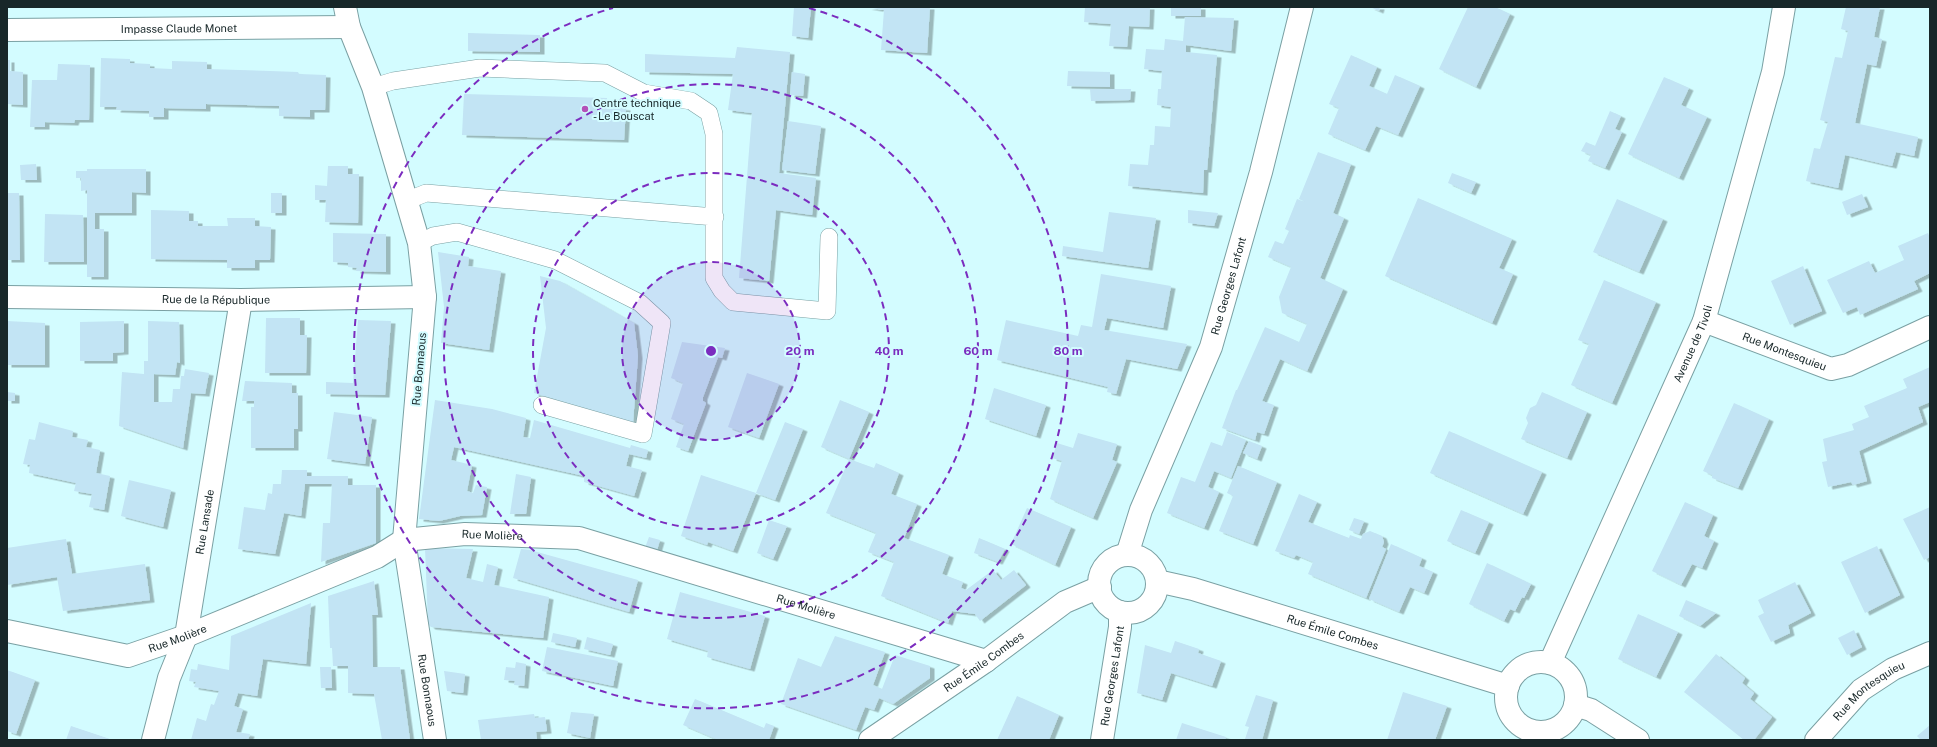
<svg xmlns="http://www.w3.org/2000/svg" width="1937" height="747" viewBox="0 0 1937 747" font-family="'Public Sans',sans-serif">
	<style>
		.building { fill: #c2e4f4; filter: url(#shadow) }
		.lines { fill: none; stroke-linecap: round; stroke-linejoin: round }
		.service-casing { stroke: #7aa0a3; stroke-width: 18 }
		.minor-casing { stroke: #7aa0a3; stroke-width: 24 }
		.tertiary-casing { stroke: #7aa0a3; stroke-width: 24 }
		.service { stroke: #fff; stroke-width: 17 }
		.minor { stroke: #fff; stroke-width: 22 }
		.tertiary { stroke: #fff; stroke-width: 22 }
		.ring { fill: none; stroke: #7b2cbf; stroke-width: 2; stroke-dasharray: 7 5 }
		.poi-dot { fill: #b451b8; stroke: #d3fcff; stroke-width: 1.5 }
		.labels { text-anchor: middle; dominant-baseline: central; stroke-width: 4; stroke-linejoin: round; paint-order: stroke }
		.street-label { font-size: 11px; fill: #182729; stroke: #d3fcff }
		.poi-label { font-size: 11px; fill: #182729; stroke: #d3fcff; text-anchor: start }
		.centre { fill: #7b2cbf; stroke: #d3fcff; stroke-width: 2 }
		.ring-label { font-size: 12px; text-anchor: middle; font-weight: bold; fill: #7b2cbf; stroke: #d3fcff; stroke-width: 4; stroke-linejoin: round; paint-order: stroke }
	</style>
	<defs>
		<filter id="shadow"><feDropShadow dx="4.5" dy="2.5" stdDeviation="0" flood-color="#0004"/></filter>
	</defs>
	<rect width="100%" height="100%" fill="#d3fcff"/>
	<path class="building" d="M794 7H811L808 38 792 36Z
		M867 7H930L927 53 881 50 884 10Z
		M1085 7H1150L1149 27 1129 26 1127 47 1109 46 1111 24 1084 22Z
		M1171 7H1201V16H1171Z
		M1370 7H1380L1379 11Z
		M1468 7H1495L1510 14 1476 87 1439 69Z
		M1846 7H1880L1874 37 1882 39 1876 66 1867 64 1855 123 1918 137 1914 156 1896 152 1892 166 1845 155 1838 188 1806 181 1814 148 1820 149 1828 122 1820 120 1835 57 1842 58 1848 31 1841 29Z
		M1185 17 1234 18 1231 51 1186 45V52L1217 55 1207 170H1204L1203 193 1128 186 1130 164 1148 165 1150 145H1154L1155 126 1170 127 1171 107 1157 105 1158 89H1161L1162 71 1144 69 1146 49 1164 50 1165 39 1183 41Z
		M468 33 540 35V52L468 51Z
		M737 47 790 52 779 173 816 178 812 215 776 210 769 281 739 278 752 113 728 110 733 74 645 72V54L735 58Z
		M1351 55 1377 67 1369 86 1387 94 1395 75 1420 86 1398 135 1376 126 1365 150 1328 134 1339 108 1329 104Z
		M101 58 130 59V63L150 64V68L172 69V61L207 62V69L298 72 299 74 326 75 325 110H310V117L279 116V106L206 104V109L164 108V117H149V111L116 110 117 107H100Z
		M7 60H10V71L23 72V105L7 104Z
		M58 64 90 65 89 120H75L74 123 45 122V127H30L32 80H57Z
		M1068 71 1110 72V87L1067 86Z
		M792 72 805 74 803 96 790 95Z
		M1664 77 1689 88 1681 105 1707 117 1679 178 1628 154Z
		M1090 89H1131L1130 100 1091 101Z
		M464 94 607 98V100H614V107L626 108 624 140 462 135Z
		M1610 111 1621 116 1615 129 1622 132 1605 168 1588 161 1591 155 1581 151 1586 142 1595 146Z
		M788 121 821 126 815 174 782 170Z
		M1318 152 1351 164 1333 213 1344 218 1320 278 1343 289 1307 371 1280 359 1262 401 1274 405 1264 434 1257 432 1255 440 1222 428 1236 390H1237L1265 327 1299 342 1307 324 1282 313 1279 297 1291 267 1268 257 1275 241 1283 244 1289 231 1285 229 1297 199 1305 202 1299 199Z
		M36 164 37 180H21L20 165Z
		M328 166H348V174H359L358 223 325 222 326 200H315V185L327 186Z
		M87 169H146V193L132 192V213H95V229H104V277H87V190L81 191V178H76V171H87Z
		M1452 173 1476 182 1471 193 1448 183Z
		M7 193H19L20 260H7Z
		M271 193H282V213H271Z
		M1862 194 1868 207 1847 215 1842 202Z
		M1418 198 1512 239 1499 268 1513 274 1492 323 1385 276Z
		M1617 199 1663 219 1639 272 1593 252Z
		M151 210 189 211V221H198V226H228L227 218H255V226L271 227 270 260H255V268H227V260L151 259Z
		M1188 210 1218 213 1214 226 1188 223Z
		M1109 212 1156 218 1148 268 1062 256 1063 246 1103 252Z
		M45 214 83 215 84 262H44Z
		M333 233 386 234V272L356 271 357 268 348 267V263L333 262Z
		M1928 233 1930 238V273L1914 281 1918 289 1860 315 1857 307 1843 313 1827 280 1869 261 1875 273 1904 260 1898 246Z
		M438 252 469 257 468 266 501 271 489 350 441 343 444 307Z
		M1803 266 1822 311 1790 325 1771 281Z
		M1101 274 1171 286 1163 328 1107 318 1104 330 1187 344 1177 369 1126 359 1116 394 1107 392 1108 387 997 360 1006 320 1078 336 1081 325 1092 327Z
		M540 276 560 281 634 323 638 356 633 423 534 393 546 328Z
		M1604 280 1656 302 1612 403 1571 385 1589 344 1578 340Z
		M266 318H300V335H307L306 373H265Z
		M358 320 391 321 385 395 326 394V382L353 383Z
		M7 321 45 323V365H7Z
		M124 321V352L113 353V361H80V322Z
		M148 321 179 322 180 363 177 362 175 375 154 374V402H172L173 389H180L181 376H184L185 369 209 373 205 394 191 393 183 448 119 426 122 372 144 374V361H148Z
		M682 342 725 348 722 358 718 357 703 397V401L706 403 688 451 676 447 684 424 671 419 683 383 671 378Z
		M1930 367V402L1918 407 1923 422 1859 451 1867 481 1853 485 1851 482 1828 487 1822 462 1827 461 1823 439 1854 430 1852 424 1869 417 1864 406 1907 388 1903 379Z
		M747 373 779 384 759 438 728 427Z
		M245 381 292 383V393H298V429H294V448H251V407H254V401H242Z
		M994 388 1046 405 1036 436 985 419Z
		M7 392 15 393V401H7Z
		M1542 392 1587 412 1567 458 1521 439 1528 423 1526 418 1530 408 1536 405Z
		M435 400 492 409 526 418 523 437 530 438 534 420 630 448 631 445 648 450 646 458 629 454 626 466 642 470 634 496 584 482V476L454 447 451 460 472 465 467 491 473 493 476 485 487 487 482 515 460 516 439 521 419 519Z
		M840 400 869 412 849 459 821 447Z
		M1734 403 1769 419 1738 488 1712 478V475L1703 471Z
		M334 412 372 417 365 464 327 459Z
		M39 422 73 431 72 437 88 440 86 447 100 450 96 473 110 476 104 510 89 507 92 494 74 491 76 483 29 473 30 465 23 464 29 439 35 440Z
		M785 422 803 429 775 500 756 493Z
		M1449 431 1542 472 1523 514 1430 473Z
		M1227 432 1246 440 1231 478 1214 471 1208 487 1219 492 1204 528 1167 513 1181 477 1195 482 1211 442 1222 446Z
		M1078 433 1117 444 1112 460 1117 462 1093 518 1050 499 1062 461 1052 458 1057 443 1073 448Z
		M1249 441 1262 446 1257 459 1243 453Z
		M849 459 874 468 876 463 899 473 891 494 917 504 904 538 949 555 942 574 963 582 961 588 966 590 993 570 1001 580 1014 570 1026 585 980 621 975 614 952 611 948 623 881 596 894 562 868 552 876 533 826 513Z
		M1238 466 1277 482 1253 544 1219 531 1233 496 1227 493Z
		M282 470H307V476H348V485H376V543L321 562 323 523H330L332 484H305L301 516 284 513 275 554 238 549 244 507 265 510 268 493 272 494 273 484H281Z
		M516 474 531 477 526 514H510Z
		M701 475 756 493 733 551 708 542 707 545 681 536Z
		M129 480 171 490 163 527 121 516Z
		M1299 494 1317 502 1308 522 1349 538 1350 535 1361 539 1363 534 1370 531 1382 536 1384 542 1382 547 1386 549 1366 598 1308 574 1313 562 1296 555 1294 558 1275 551Z
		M1685 502 1713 515 1704 536 1714 541 1702 568 1692 564 1681 585 1652 571Z
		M1930 507V557L1924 560 1903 519Z
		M1027 508 1071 527 1055 565 1011 544Z
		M1461 510 1489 522 1475 553 1447 541Z
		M1354 518 1364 521 1359 534 1349 530Z
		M769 520 787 526 773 559 757 553Z
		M649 537 660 540 655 557 643 553Z
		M979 538 1005 549 998 562 974 553Z
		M66 539 72 574 145 564 150 600 63 611 57 577 7 585V548Z
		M1391 544 1422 558 1419 566 1433 572 1424 593 1410 587 1399 612 1369 599Z
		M1877 546 1900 595 1865 613 1841 562Z
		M425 548 473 549 466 578 483 582 487 564 498 567 494 585 549 597 543 638 431 627 428 624Z
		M521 549 530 550 638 580 629 612 513 578Z
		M1487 563 1531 584 1524 598 1522 597 1515 611 1510 609 1504 621 1469 604Z
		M374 581 378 615H372L373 667H400L410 740H382L374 694 348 693V666H333L332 648H330L328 596Z
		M1795 582 1811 613 1788 625 1790 633 1771 642 1758 616 1764 613 1758 600Z
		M680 592 765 616 750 669 707 657 708 651 667 639Z
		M1686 600 1716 613 1700 626 1679 616Z
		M311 603 306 664 263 659 257 696 238 693 234 706 243 709 236 732 250 734 248 740H191L197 718 206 721 211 704 214 705 219 691 194 687 196 682 189 681 191 669 197 670 198 664 229 670 231 636Z
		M1638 614 1678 632 1656 677 1618 659Z
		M1854 630 1862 647 1847 655 1838 638Z
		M553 633 577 638 575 647 551 642Z
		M835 636 885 652 873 685 882 689 895 655 930 666V678L893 704 879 698 874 710 865 707 856 730 781 704 798 658 821 667Z
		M587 637 613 644 610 655 584 649Z
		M1175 641 1199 649 1198 653 1221 661 1212 686 1171 673 1162 700 1137 693 1145 645 1171 653Z
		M547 647 618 661 613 686 542 671Z
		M1716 654 1745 678 1742 683 1754 693 1750 699 1772 717 1754 740H1744L1684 692Z
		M516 662 526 664 524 686 514 685 515 681 504 680 506 667 515 668Z
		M320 667H331L332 688H321Z
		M7 670 35 680 16 734 7 731Z
		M444 671 465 674 463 693 447 691Z
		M1403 692 1447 706 1435 740H1387Z
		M1256 695 1273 700 1262 740H1249L1245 739 1249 727 1245 726Z
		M1017 696 1059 715 1049 740H997Z
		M695 699 764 728 766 723 774 726 769 740H718L683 725Z
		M571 712 594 714 590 738 567 733Z
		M534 714 535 718 545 717 547 731 536 732 537 740H481L478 720Z
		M1182 723 1226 737 1225 740H1176Z
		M1930 725V740H1921L1917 736Z
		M71 726 113 740H66Z"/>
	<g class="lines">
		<g class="service-casing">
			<path id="service" d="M373 87 393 81 480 68 605 73 644 93 691 101 709 113 714 134V278L722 291 733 302 827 311 829 237
				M406 201 426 193 715 217
				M419 243 433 236 457 232 555 260 640 303 662 323 643 434 542 405"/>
		</g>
		<g class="minor-casing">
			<g id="minor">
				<path id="s1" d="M345 7 349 27 373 87 419 243 425 297 404 540 435 740"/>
				<path id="s2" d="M8 30 349 27"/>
				<path id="s3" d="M7 297 241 300 425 297"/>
				<path id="s4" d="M1704 321 1831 369 1848 365 1930 327"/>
				<path id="s5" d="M1127 555 1141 510 1211 347 1261 172 1302 7"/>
				<circle cx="1128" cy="584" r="29"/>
				<path id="s6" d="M1157 581 1193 589 1508 686"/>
				<path id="s7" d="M7 631 128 656 186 636 377 557 404 540 465 534 579 538 986 661"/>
				<path d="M1575 705 1591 710 1638 740"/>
				<path id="s8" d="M153 740 169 678 186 636 241 300"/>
				<path id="s9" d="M870 740 986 661 1065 602 1100 587"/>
				<path id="s10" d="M1102 740 1120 627V612"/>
				<path id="s11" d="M1816 740 1861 690 1893 669 1930 653"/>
			</g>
		</g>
		<g class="tertiary-casing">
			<g id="tertiary">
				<circle cx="1541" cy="697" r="35"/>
				<path id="s12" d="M1550 663 1704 321 1773 72 1784 7"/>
			</g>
		</g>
		<use href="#service" class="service"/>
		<use href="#minor" class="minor"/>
		<use href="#tertiary" class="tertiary"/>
	</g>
	<circle cx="711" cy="351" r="89" fill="#7b2cbf" fill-opacity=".12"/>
	<g class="ring">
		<circle cx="711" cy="351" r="89"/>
		<circle cx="711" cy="351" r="178"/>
		<circle cx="711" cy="351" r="267"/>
		<path d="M809 8A357 357 0 1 1 613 8"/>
	</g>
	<circle class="poi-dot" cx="585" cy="109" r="4"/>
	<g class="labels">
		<g class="street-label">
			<text stroke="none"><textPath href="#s2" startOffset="171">Impasse Claude Monet</textPath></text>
			<text stroke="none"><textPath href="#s5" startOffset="288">Rue Georges Lafont</textPath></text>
			<text stroke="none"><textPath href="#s3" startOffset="209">Rue de la République</textPath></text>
			<text stroke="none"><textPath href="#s12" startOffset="350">Avenue de Tivoli</textPath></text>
			<text stroke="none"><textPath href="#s4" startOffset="86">Rue Montesquieu</textPath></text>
			<text transform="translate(419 369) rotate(-85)">Rue Bonnaous</text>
			<text stroke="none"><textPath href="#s8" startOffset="225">Rue Lansade</textPath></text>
			<text stroke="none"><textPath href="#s7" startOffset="512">Rue Molière</textPath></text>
			<text stroke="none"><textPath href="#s7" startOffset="836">Rue Molière</textPath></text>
			<text stroke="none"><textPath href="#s6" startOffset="183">Rue Émile Combes</textPath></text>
			<text stroke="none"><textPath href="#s7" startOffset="176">Rue Molière</textPath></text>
			<text stroke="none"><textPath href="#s9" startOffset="138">Rue Émile Combes</textPath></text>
			<text stroke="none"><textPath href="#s10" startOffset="65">Rue Georges Lafont</textPath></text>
			<text stroke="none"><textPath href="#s1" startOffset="698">Rue Bonnaous</textPath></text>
			<text stroke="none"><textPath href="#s11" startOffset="73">Rue Montesquieu</textPath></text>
		</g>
		<g class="poi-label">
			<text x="593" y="103">Centre technique<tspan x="593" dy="13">- Le Bouscat</tspan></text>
		</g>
	</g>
	<circle cx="711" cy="351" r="6" class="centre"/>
	<g class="ring-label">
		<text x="800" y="355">20 m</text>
		<text x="889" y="355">40 m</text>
		<text x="978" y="355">60 m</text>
		<text x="1068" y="355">80 m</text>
	</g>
	<rect width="1937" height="747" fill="none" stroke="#182729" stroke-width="16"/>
</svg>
